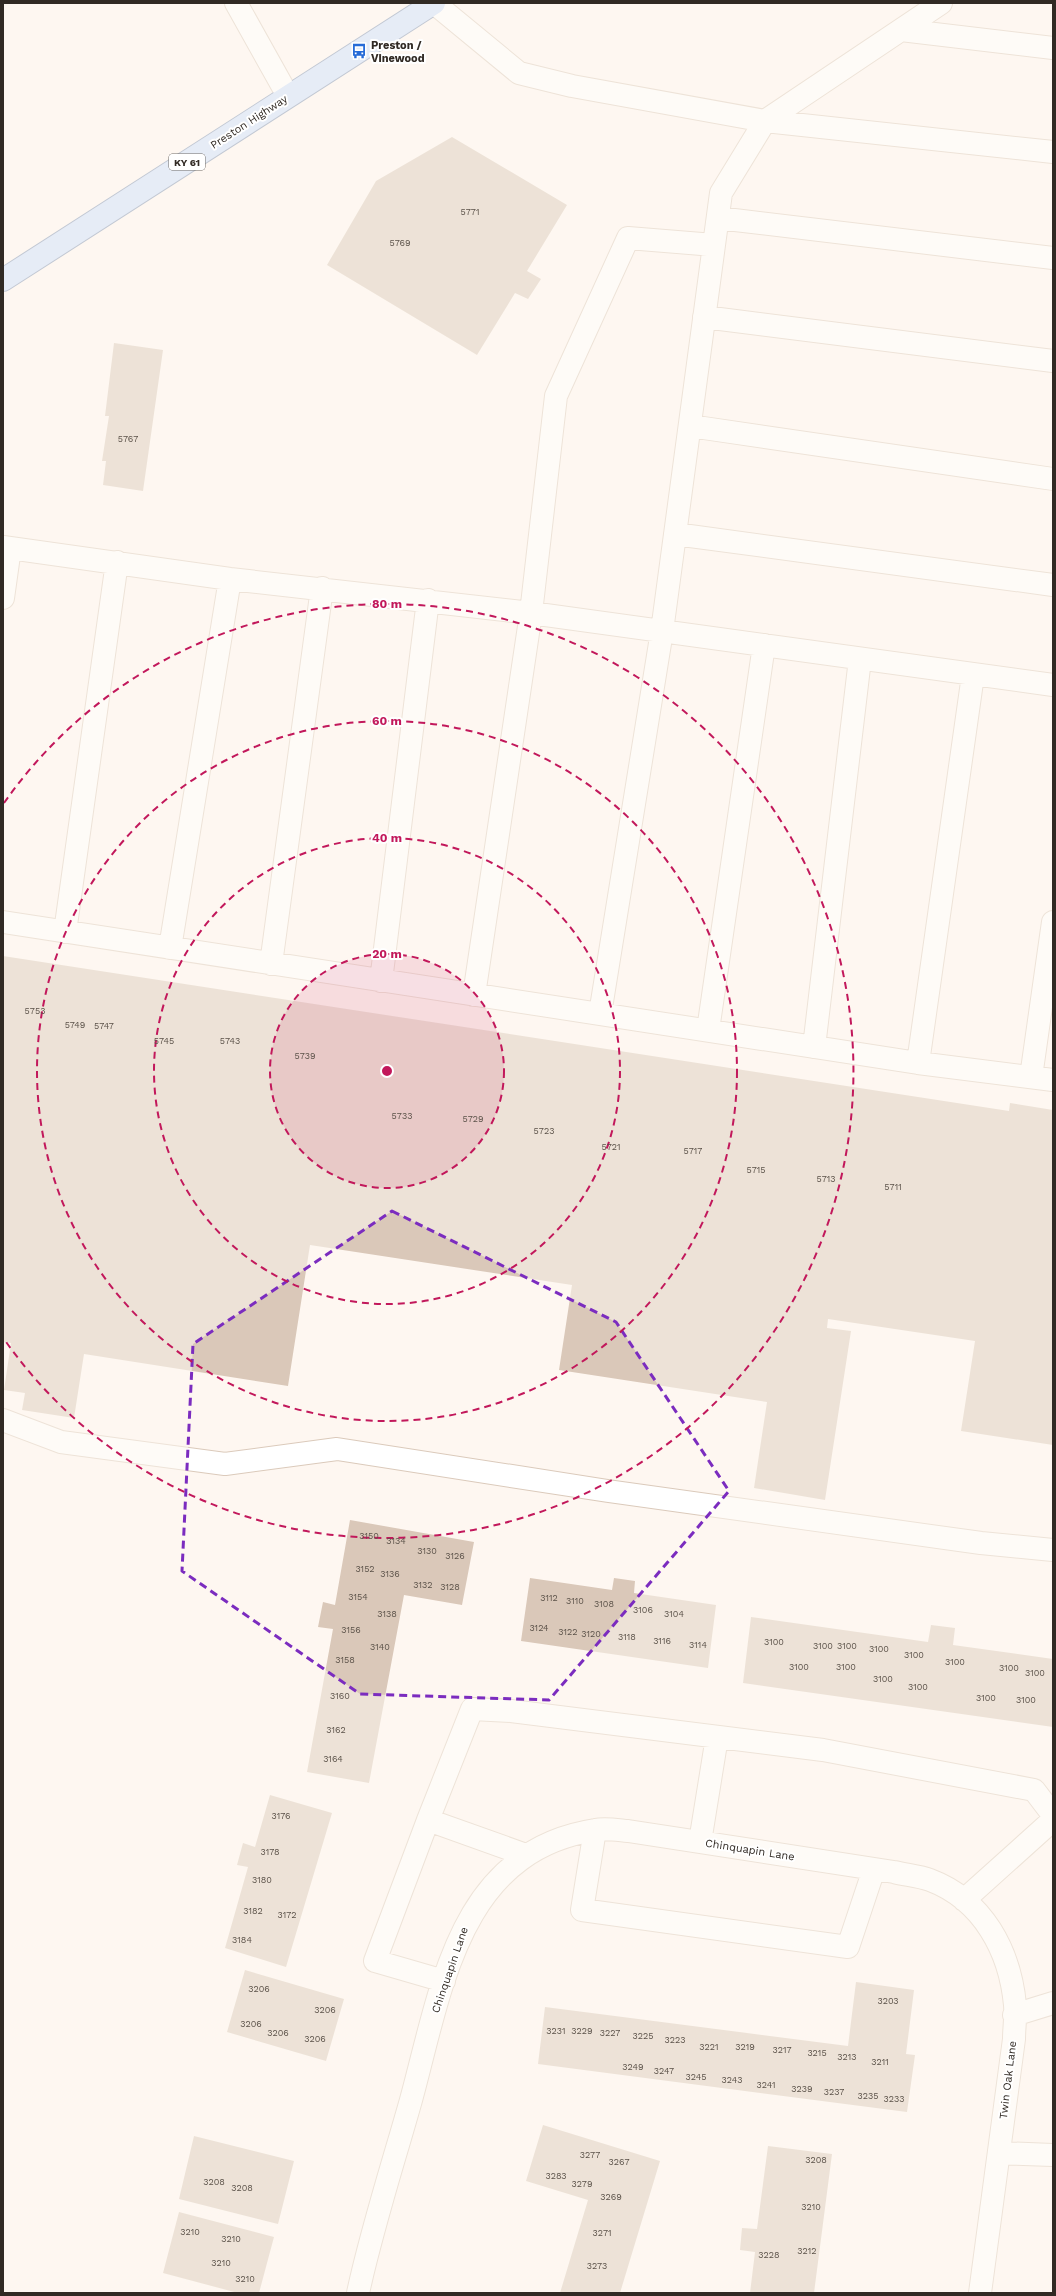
<svg xmlns="http://www.w3.org/2000/svg" width="1056" height="2296" viewBox="0 0 1056 2296" font-family="'Work Sans',sans-serif">
	<style>
		.building { fill: #dac8b9 }
		.lines { fill: none; stroke-linecap: round; stroke-linejoin: round }
		.minor-casing { stroke: #dbcabb; stroke-width: 24 }
		.major-casing { stroke: #7c8fb0; stroke-width: 24 }
		.minor { stroke: #fff; stroke-width: 22 }
		.major { stroke: #c9ddfd; stroke-width: 22 }
		.marked { fill: none; stroke: #7b2cbf; stroke-width: 3; stroke-dasharray: 8 5; stroke-linejoin: round }
		.ring { fill: none; stroke: #c2185b; stroke-width: 2; stroke-dasharray: 7 5 }
		.labels { text-anchor: middle; dominant-baseline: central; stroke-width: 4; stroke-linejoin: round; paint-order: stroke }
		.number-label { font-size: 9px; fill: #5b5249 }
		.shield { fill: #fff; stroke: #6f6a66; stroke-width: 1 }
		.shield-label { font-size: 10px; font-weight: bold; fill: #312a24 }
		.poi-label { font-size: 11px; font-weight: bold; fill: #312a24; stroke: #fff; text-anchor: start }
		.street-label { font-size: 11px; fill: #312a24; stroke: #fff }
		.centre { fill: #c2185b; stroke: #fff; stroke-width: 2 }
		.ring-label { font-size: 12px; text-anchor: middle; font-weight: bold; fill: #c2185b; stroke: #fff; stroke-width: 4; stroke-linejoin: round; paint-order: stroke }
	</style>
	<rect width="100%" height="100%" fill="#fef7f1"/>
	<path class="building" d="M452 137 567 205 527 271 541 279 528 299 515 293 477 355 327 265 376 181Z
		M114 343 163 350 143 491 103 485 106 461H102L109 416H105Z
		M3 956 1009 1111 1010 1103 1053 1110V1445L961 1431 975 1341 828 1319 827 1328 851 1331 825 1500 754 1488 767 1402 559 1370 572 1285 310 1245 288 1386 84 1354 74 1418 22 1410 25 1393 4 1390 11 1343 3 1342Z
		M350 1520 474 1542 462 1605 404 1595 369 1783 307 1772 333 1629 318 1627 323 1602 335 1605Z
		M530 1578 612 1590 614 1578 635 1581 634 1593 716 1605 708 1668 521 1641Z
		M751 1617 928 1642 931 1625 955 1628 953 1645 1053 1659V1727L743 1683Z
		M270 1795 332 1813 286 1967 225 1948 248 1867 237 1865 243 1843 255 1847Z
		M245 1970 344 1999 326 2061 227 2032Z
		M856 1982 914 1990 906 2054 915 2055 907 2112 538 2064 545 2007 848 2046Z
		M543 2125 660 2161 620 2293H560L588 2200 526 2181Z
		M194 2136 294 2161 278 2224 179 2199Z
		M768 2146 832 2154 814 2293H750L755 2252 740 2250 742 2228 757 2229Z
		M179 2212 274 2237 259 2293H238L163 2273Z"/>
	<g class="lines">
		<g class="minor-casing">
			<path id="minor" d="M236 3 288 96
				M434 3 519 73 572 86 765 121 941 3
				M901 30 1053 48
				M718 218 1053 258
				M704 317 1053 361
				M690 426 1053 479
				M675 534 1053 585
				M3 547 230 579 531 613 1053 685
				M3 598 10 548
				M3 922 918 1063 1053 1080
				M65 932 117 562
				M170 948 230 579
				M271 964 322 588
				M381 981 428 600
				M474 995 531 613 556 396 628 238 714 245
				M600 1014 662 631 721 193 765 121 1053 152
				M708 1030 764 645
				M814 1047 860 659
				M918 1063 973 675
				M1031 1077 1053 922
				M3 1420 61 1442 225 1464 337 1449 608 1491 981 1543 1053 1550
				M428 1820 375 1961 444 1981
				M595 1830 582 1910 848 1947 874 1869
				M700 1842 717 1737
				M526 1855 428 1820 472 1709 511 1711 823 1750 1034 1790 1053 1815
				M964 1900 1053 1820
				M1014 2015 1053 2003
				M999 2153 1053 2155
				M358 2293C372 2228 393 2164 411 2100 441 1991 458 1851 595 1830 605 1828 617 1830 628 1831L894 1872C906 1875 919 1876 930 1880 983 1900 1010 1951 1015 2005 1016 2016 1014 2028 1014 2039L980 2293"/>
		</g>
		<g class="major-casing">
			<path id="major" d="M3 280 434 3"/>
		</g>
		<use href="#minor" class="minor"/>
		<use href="#major" class="major"/>
	</g>
	<path d="M0 0H1056V2296H0ZM392 1211 616 1322 729 1491 549 1700 360 1694 182 1571 193 1344Z" fill="#fef7f1" fill-opacity=".55" fill-rule="evenodd"/>
	<path class="marked" d="M392 1211 616 1322 729 1491 549 1700 360 1694 182 1571 193 1344Z"/>
	<circle cx="387" cy="1071" r="117" fill="#c2185b" fill-opacity=".12"/>
	<g class="ring">
		<circle cx="387" cy="1071" r="117"/>
		<circle cx="387" cy="1071" r="233"/>
		<circle cx="387" cy="1071" r="350"/>
		<path d="M4 803A467 467 0 1 1 4 1339"/>
	</g>
	<defs>
		<g id="bus-bare" transform="scale(1.2)"><path d="M-5-6H5V4H4V6H2V4H-2V6H-4V4H-5ZM-3.5-4V0h7V-4ZM-3.5 1.2v1.5H-2V1.2ZM2 1.2v1.5H3.5V1.2Z" fill="#266bd7" stroke="#fff" stroke-width="2.5" paint-order="stroke"/></g>
	</defs>
	<g fill-rule="evenodd">
		<use href="#bus-bare" x="359" y="51"/>
	</g>
	<g class="labels">
		<g class="number-label">
			<text x="470" y="212">5771</text>
			<text x="400" y="243">5769</text>
			<text x="128" y="439">5767</text>
			<text x="35" y="1011">5753</text>
			<text x="75" y="1025">5749</text>
			<text x="104" y="1026">5747</text>
			<text x="164" y="1041">5745</text>
			<text x="230" y="1041">5743</text>
			<text x="305" y="1056">5739</text>
			<text x="402" y="1116">5733</text>
			<text x="473" y="1119">5729</text>
			<text x="544" y="1131">5723</text>
			<text x="611" y="1147">5721</text>
			<text x="693" y="1151">5717</text>
			<text x="756" y="1170">5715</text>
			<text x="826" y="1179">5713</text>
			<text x="893" y="1187">5711</text>
			<text x="369" y="1536">3150</text>
			<text x="396" y="1541">3134</text>
			<text x="427" y="1551">3130</text>
			<text x="455" y="1556">3126</text>
			<text x="365" y="1569">3152</text>
			<text x="390" y="1574">3136</text>
			<text x="423" y="1585">3132</text>
			<text x="450" y="1587">3128</text>
			<text x="358" y="1597">3154</text>
			<text x="549" y="1598">3112</text>
			<text x="575" y="1601">3110</text>
			<text x="604" y="1604">3108</text>
			<text x="643" y="1610">3106</text>
			<text x="387" y="1614">3138</text>
			<text x="674" y="1614">3104</text>
			<text x="539" y="1628">3124</text>
			<text x="351" y="1630">3156</text>
			<text x="568" y="1632">3122</text>
			<text x="591" y="1634">3120</text>
			<text x="627" y="1637">3118</text>
			<text x="662" y="1641">3116</text>
			<text x="774" y="1642">3100</text>
			<text x="698" y="1645">3114</text>
			<text x="823" y="1646">3100</text>
			<text x="847" y="1646">3100</text>
			<text x="380" y="1647">3140</text>
			<text x="879" y="1649">3100</text>
			<text x="914" y="1655">3100</text>
			<text x="345" y="1660">3158</text>
			<text x="955" y="1662">3100</text>
			<text x="799" y="1667">3100</text>
			<text x="846" y="1667">3100</text>
			<text x="1009" y="1668">3100</text>
			<text x="1035" y="1673">3100</text>
			<text x="883" y="1679">3100</text>
			<text x="918" y="1687">3100</text>
			<text x="340" y="1696">3160</text>
			<text x="986" y="1698">3100</text>
			<text x="1026" y="1700">3100</text>
			<text x="336" y="1730">3162</text>
			<text x="333" y="1759">3164</text>
			<text x="281" y="1816">3176</text>
			<text x="270" y="1852">3178</text>
			<text x="262" y="1880">3180</text>
			<text x="253" y="1911">3182</text>
			<text x="287" y="1915">3172</text>
			<text x="242" y="1940">3184</text>
			<text x="259" y="1989">3206</text>
			<text x="888" y="2001">3203</text>
			<text x="325" y="2010">3206</text>
			<text x="251" y="2024">3206</text>
			<text x="556" y="2031">3231</text>
			<text x="582" y="2031">3229</text>
			<text x="278" y="2033">3206</text>
			<text x="610" y="2033">3227</text>
			<text x="643" y="2036">3225</text>
			<text x="315" y="2039">3206</text>
			<text x="675" y="2040">3223</text>
			<text x="709" y="2047">3221</text>
			<text x="745" y="2047">3219</text>
			<text x="782" y="2050">3217</text>
			<text x="817" y="2053">3215</text>
			<text x="847" y="2057">3213</text>
			<text x="880" y="2062">3211</text>
			<text x="633" y="2067">3249</text>
			<text x="664" y="2071">3247</text>
			<text x="696" y="2077">3245</text>
			<text x="732" y="2080">3243</text>
			<text x="766" y="2085">3241</text>
			<text x="802" y="2089">3239</text>
			<text x="834" y="2092">3237</text>
			<text x="868" y="2096">3235</text>
			<text x="894" y="2099">3233</text>
			<text x="590" y="2155">3277</text>
			<text x="816" y="2160">3208</text>
			<text x="619" y="2162">3267</text>
			<text x="556" y="2176">3283</text>
			<text x="214" y="2182">3208</text>
			<text x="582" y="2184">3279</text>
			<text x="242" y="2188">3208</text>
			<text x="611" y="2197">3269</text>
			<text x="811" y="2207">3210</text>
			<text x="190" y="2232">3210</text>
			<text x="602" y="2233">3271</text>
			<text x="231" y="2239">3210</text>
			<text x="807" y="2251">3212</text>
			<text x="769" y="2255">3228</text>
			<text x="221" y="2263">3210</text>
			<text x="597" y="2266">3273</text>
			<text x="245" y="2279">3210</text>
		</g>
		<rect class="shield" x="169" y="154" width="36" height="16" rx="3"/>
		<g class="shield-label">
			<text x="187" y="162">KY 61</text>
		</g>
		<g class="poi-label">
			<text x="371" y="45">Preston /<tspan x="371" dy="13">Vinewood</tspan></text>
		</g>
		<g class="street-label">
			<text transform="translate(249 122) rotate(-33)">Preston Highway</text>
			<text transform="translate(750 1850) rotate(9)">Chinquapin Lane</text>
			<text transform="translate(450 1970) rotate(-71)">Chinquapin Lane</text>
			<text transform="translate(1008 2080) rotate(-83)">Twin Oak Lane</text>
		</g>
	</g>
	<circle cx="387" cy="1071" r="6" class="centre"/>
	<g class="ring-label">
		<text x="387" y="608">80 m</text>
		<text x="387" y="725">60 m</text>
		<text x="387" y="842">40 m</text>
		<text x="387" y="958">20 m</text>
	</g>
	<rect width="1056" height="2296" fill="none" stroke="#312a24" stroke-width="8"/>
</svg>
